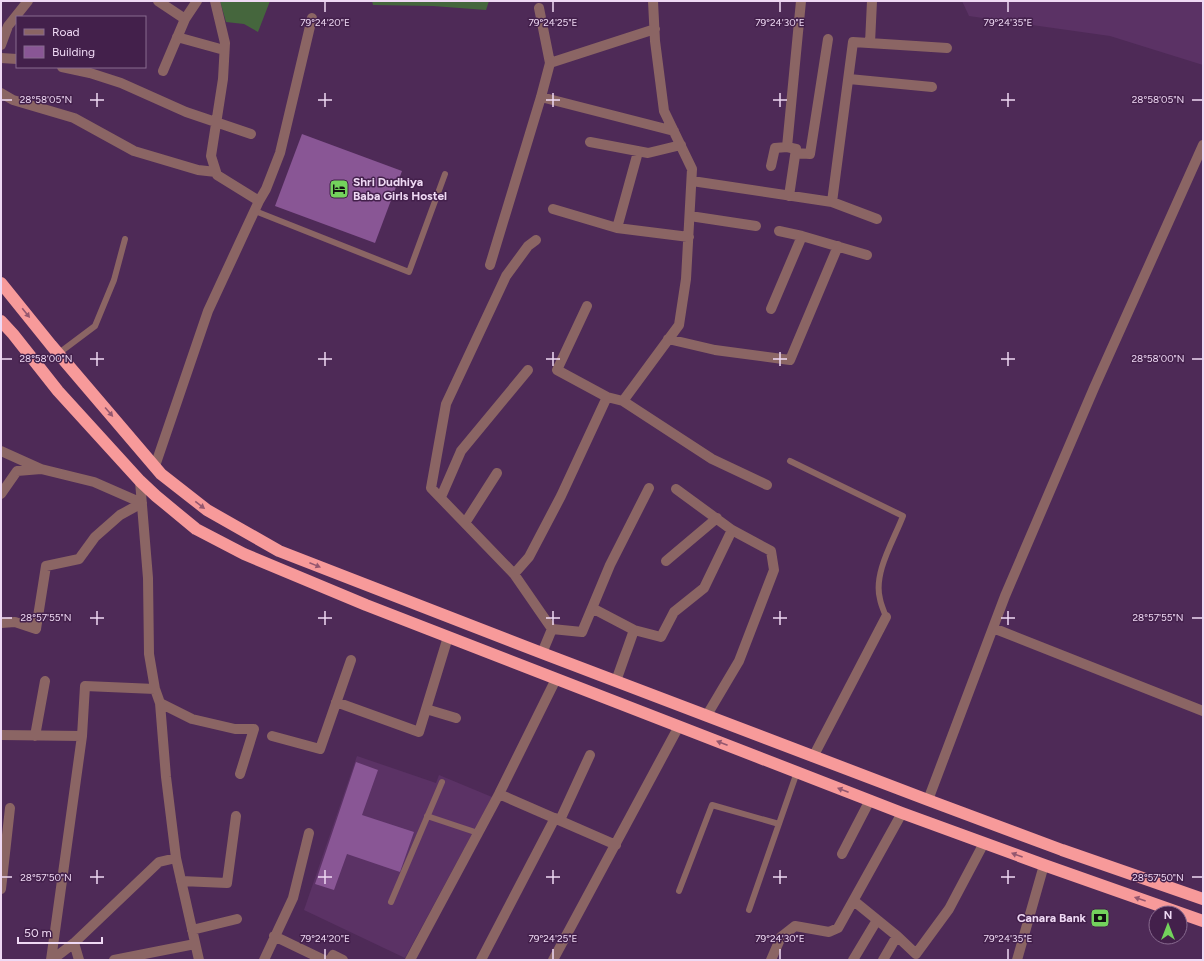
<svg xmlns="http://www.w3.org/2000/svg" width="1204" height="961" viewBox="0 0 1204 961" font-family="Figtree,sans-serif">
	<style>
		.built { fill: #5b3265 }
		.green { fill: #45663d }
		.building { fill: #895695 }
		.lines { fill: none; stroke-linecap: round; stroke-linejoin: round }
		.lane { stroke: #8b6564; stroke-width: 6 }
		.street { stroke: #8b6564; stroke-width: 10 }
		.highway { stroke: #f79a9a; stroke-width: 12 }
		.oneway { fill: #94576f }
		.ticks { fill: none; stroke: #efd9f4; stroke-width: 1.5 }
		.labels { text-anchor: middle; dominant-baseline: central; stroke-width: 3; stroke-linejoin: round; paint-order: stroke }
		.poi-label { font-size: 12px; font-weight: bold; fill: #efd9f4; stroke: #43204b; text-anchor: start }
		.ticks-label { font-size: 10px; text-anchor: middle; fill: #efd9f4; stroke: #43204b; stroke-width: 3; stroke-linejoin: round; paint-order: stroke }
	</style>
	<rect width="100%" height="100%" fill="#4e2a57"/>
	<path class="built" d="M962 1H1203V65L1110 36 969 16Z
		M357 756 436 783 439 775 492 797 405 958 304 910Z"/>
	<path class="green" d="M220 1H270L258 32 244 24 226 22Z
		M372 1H489L486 10 433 6 373 5Z"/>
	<path class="building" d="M302 134 402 171 375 243 275 206Z
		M356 762 378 770 362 815 414 832 400 872 347 854 334 890 315 884Z"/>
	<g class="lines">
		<path class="lane" d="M255 211 409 272 445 174
			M59 353 95 326 114 280 125 239
			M790 461 903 516C894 540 873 573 880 599 881 605 884 611 886 617
			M427 816 478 833
			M679 891 712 805 779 824
			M391 902 442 782
			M749 910 797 772"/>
		<path class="street" d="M158 1 185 19
			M539 8 550 63
			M177 37 224 50
			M870 43 872 1
			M1 45 8 26 28 1
			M1 58 17 59
			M62 67 90 73 121 83 186 112 251 134
			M163 71 185 19 197 1
			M849 79 932 87
			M1 93 13 100 74 118 134 151 198 170 216 172
			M541 97 674 131
			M590 142 648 153 681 145
			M796 153 810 154 828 39
			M771 166 775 148 787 147
			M692 181 832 202 877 219
			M789 196 796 149 787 147 801 1
			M259 201 266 189 280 153 312 18
			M832 202 853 42 947 48
			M553 209 617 228 689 237
			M690 216 756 226
			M617 228 638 152
			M779 231 802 236 867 255
			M490 265 541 97 550 63 655 29
			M587 306 557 370 607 397
			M771 309 802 236
			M668 339 715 350 790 360 838 246
			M623 401 712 459 767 485
			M1 451 41 469 94 482 142 503
			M155 466 208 311 259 201 217 175 211 156 223 79 225 43 215 1
			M140 481 148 578 149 654 155 689 160 703 166 777 176 858 199 960
			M676 489 732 530 771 551 774 570 739 661 707 715
			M1 494 17 471 41 469
			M441 497 461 451 528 370
			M465 523 497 473
			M666 561 717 518
			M514 574 431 488 446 404 506 276 528 246 536 240
			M592 608 634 630
			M1 623 15 622 36 629 46 566 79 559 95 537 120 515 142 503
			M993 628 1203 711
			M552 629 582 632 610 565 649 488
			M542 653 552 629 514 574 529 557 561 496 607 397 623 401 679 325 686 279 692 169 664 111 655 41 653 1
			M616 681 634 630 661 637 674 612 704 588 732 530
			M336 702 419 732 448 637
			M160 703 192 719 235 729H254L240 774
			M426 709 456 718
			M1 735 82 736
			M35 736 45 681
			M272 736 320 749 351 660
			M813 757 886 617
			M499 794 616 845
			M928 800 1005 596 1094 388 1203 145
			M560 820 590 755
			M842 854 870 800
			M181 881 227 883 236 816
			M1 889 10 808
			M854 901 897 936 883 960
			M192 930 237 919
			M274 936 324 960
			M897 936 916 954 949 909 984 843
			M74 943 79 960
			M51 960 82 736 85 686 155 689
			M52 960 74 943 159 862 176 858
			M114 960 195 944
			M264 960 293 898 309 833
			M330 960 333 955 343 960
			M410 960 499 794 556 679
			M481 960 555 818
			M553 960 679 726
			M771 960 781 937 795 926 829 932 838 928 902 813
			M853 960 877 920
			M1017 960 1044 865"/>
		<path class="highway" d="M1 283 51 345 161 474 207 510 279 551 542 653 928 800 1062 850 1203 899
			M1 321 13 334 58 391 140 481 156 496 196 529 244 554 366 605 902 813 1044 865 1203 921"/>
	</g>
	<defs><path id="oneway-solid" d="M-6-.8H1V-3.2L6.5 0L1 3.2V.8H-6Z"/></defs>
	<g class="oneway">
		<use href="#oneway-solid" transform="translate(26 313) rotate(51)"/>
		<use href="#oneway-solid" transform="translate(109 412) rotate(49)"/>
		<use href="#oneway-solid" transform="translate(200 505) rotate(38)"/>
		<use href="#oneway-solid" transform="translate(315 565) rotate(22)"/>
		<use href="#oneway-solid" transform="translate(722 743) rotate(-159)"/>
		<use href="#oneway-solid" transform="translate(843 790) rotate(-159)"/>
		<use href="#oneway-solid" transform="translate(1017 855) rotate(-160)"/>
		<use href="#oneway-solid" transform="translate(1140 899) rotate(-161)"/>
	</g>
	<path class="ticks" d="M325 2V12M553 2V12M780 2V12M1008 2V12M97 93V107M325 93V107M553 93V107M780 93V107M1008 93V107M2 100H12M90 100H104M318 100H332M546 100H560M773 100H787M1001 100H1015M1192 100H1202M97 352V366M325 352V366M553 352V366M780 352V366M1008 352V366M2 359H12M90 359H104M318 359H332M546 359H560M773 359H787M1001 359H1015M1192 359H1202M97 611V625M325 611V625M553 611V625M780 611V625M1008 611V625M2 618H12M90 618H104M318 618H332M546 618H560M773 618H787M1001 618H1015M1192 618H1202M97 870V884M325 870V884M553 870V884M780 870V884M1008 870V884M2 877H12M90 877H104M318 877H332M546 877H560M773 877H787M1001 877H1015M1192 877H1202M325 949V959M553 949V959M780 949V959M1008 949V959"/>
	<defs>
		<g id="hotel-square" transform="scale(1)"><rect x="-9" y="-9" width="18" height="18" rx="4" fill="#73d25c" stroke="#43204b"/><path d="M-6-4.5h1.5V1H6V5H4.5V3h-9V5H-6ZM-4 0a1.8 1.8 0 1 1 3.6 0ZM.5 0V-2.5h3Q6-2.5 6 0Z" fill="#111"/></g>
		<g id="bank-square" transform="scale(1)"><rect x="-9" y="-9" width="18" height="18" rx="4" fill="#73d25c" stroke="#43204b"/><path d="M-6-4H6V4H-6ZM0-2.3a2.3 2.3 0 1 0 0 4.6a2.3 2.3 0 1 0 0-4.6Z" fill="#111"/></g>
	</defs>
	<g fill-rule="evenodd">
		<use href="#hotel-square" x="339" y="189"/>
		<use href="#bank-square" x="1100" y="918"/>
	</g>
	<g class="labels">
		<g class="poi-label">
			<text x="353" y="182">Shri Dudhiya<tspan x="353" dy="14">Baba Girls Hostel</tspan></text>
			<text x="1086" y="918" text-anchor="end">Canara Bank</text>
		</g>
	</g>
	<g class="ticks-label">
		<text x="325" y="26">79°24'20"E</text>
		<text x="553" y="26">79°24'25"E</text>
		<text x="780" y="26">79°24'30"E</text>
		<text x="1008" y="26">79°24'35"E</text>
		<text x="46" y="103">28°58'05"N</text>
		<text x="1158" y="103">28°58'05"N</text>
		<text x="46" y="362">28°58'00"N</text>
		<text x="1158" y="362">28°58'00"N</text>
		<text x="46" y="621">28°57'55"N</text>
		<text x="1158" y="621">28°57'55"N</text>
		<text x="46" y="881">28°57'50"N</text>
		<text x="1158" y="881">28°57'50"N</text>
		<text x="325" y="942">79°24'20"E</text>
		<text x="553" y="942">79°24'25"E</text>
		<text x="780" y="942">79°24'30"E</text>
		<text x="1008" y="942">79°24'35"E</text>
	</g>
	<rect width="1204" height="961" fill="none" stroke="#efd9f4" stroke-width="4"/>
	<rect x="16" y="16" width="130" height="52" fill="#43204b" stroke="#886a8f"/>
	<rect x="24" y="29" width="20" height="6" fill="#8b6564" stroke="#886a8f"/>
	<text x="52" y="36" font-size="12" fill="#efd9f4">Road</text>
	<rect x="24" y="46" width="20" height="12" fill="#895695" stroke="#886a8f"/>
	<text x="52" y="56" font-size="12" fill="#efd9f4">Building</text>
	<g transform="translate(1168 925)"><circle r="19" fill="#43204b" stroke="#886a8f"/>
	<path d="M0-3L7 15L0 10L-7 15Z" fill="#73d25c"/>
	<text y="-6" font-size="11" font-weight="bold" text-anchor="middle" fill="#efd9f4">N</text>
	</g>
	<path d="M18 937v6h84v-6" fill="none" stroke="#efd9f4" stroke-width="2"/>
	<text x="24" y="937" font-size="12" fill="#efd9f4" stroke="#43204b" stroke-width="3" paint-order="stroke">50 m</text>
</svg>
